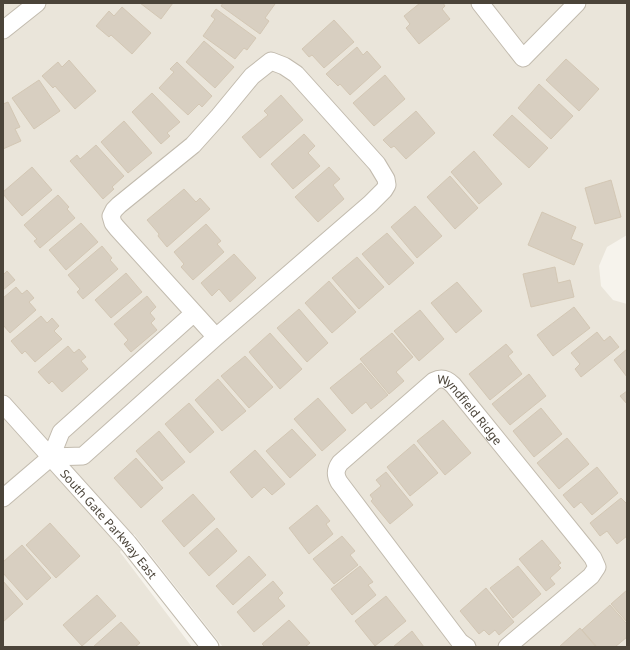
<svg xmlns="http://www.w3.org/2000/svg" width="630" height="650" viewBox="0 0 630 650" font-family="'Noto Sans',sans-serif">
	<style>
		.residential { fill: #eae5da }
		.building { fill: #d8cfc1; stroke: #d3c7b4 }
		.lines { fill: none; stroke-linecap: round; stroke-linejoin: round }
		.minor-casing { stroke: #c2bbae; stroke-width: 19 }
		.minor { stroke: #fff; stroke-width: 17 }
		.labels { text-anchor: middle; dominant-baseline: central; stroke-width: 3; stroke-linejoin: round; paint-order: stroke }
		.street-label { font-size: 12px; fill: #4b4439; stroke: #fff }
	</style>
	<rect width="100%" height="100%" fill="#f6f3ec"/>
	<path class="residential" d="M3 3H627V235L607 247 599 266 601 286 613 300 627 304V647H223L134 534 120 552 192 647H3Z"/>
	<path class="building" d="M140 3H173L161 19Z
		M223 3H273L275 4 265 18 269 21 260 34 221 6Z
		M420 3H443L445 6 442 9 450 19 419 44 406 28 410 24 404 16Z
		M122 7 151 33 132 54 111 35 109 37 96 26 109 11 114 16Z
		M216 9 256 38 247 50 244 48 235 59 203 36 215 19 211 16Z
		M334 20 354 42 324 68 312 55 309 57 302 49Z
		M204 41 234 67 215 88 186 62Z
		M357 47 363 55 367 51 381 67 350 95 340 84 338 86 326 74Z
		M566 59 599 89 579 111 546 80Z
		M69 60 96 91 75 109 55 86 53 88 42 76 58 62 62 67Z
		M177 62 212 96 202 107 199 104 188 115 159 88 174 72 170 69Z
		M385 75 405 99 374 126 353 103Z
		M39 80 60 111 34 129 12 98Z
		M539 84 573 116 551 139 518 108Z
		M152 93 180 122 167 133 170 136 161 144 132 112Z
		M281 95 303 120 260 158 242 137 268 115 264 111Z
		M8 102 20 127 15 129 21 141 3 149V104Z
		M416 111 435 133 406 159 394 146 391 148 383 140Z
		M512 115 548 148 529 168 493 135Z
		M124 121 152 153 128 173 101 142Z
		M304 134 315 146 308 153 320 166 293 189 271 164Z
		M96 145 124 176 112 187 114 189 103 199 70 161 77 155 80 159Z
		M474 151 502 184 479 204 451 172Z
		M32 167 52 190 22 216 3 194V192Z
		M329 167 340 179 333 185 344 199 318 222 295 197Z
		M450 176 478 208 455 229 427 197Z
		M611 180 621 217 595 224 585 188Z
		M184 189 196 202 200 198 210 209 167 247 158 236 159 234 147 220Z
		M58 195 69 207 67 209 75 218 40 248 34 241 37 239 24 225Z
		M415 206 442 236 417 258 391 227Z
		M542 212 576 227 571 239 583 244 574 265 528 245Z
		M81 223 98 242 66 270 49 250Z
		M206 224 221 241 217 244 224 252 193 280 181 267 184 264 174 252Z
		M387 233 414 263 389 285 362 254Z
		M102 246 112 258 110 260 118 269 83 299 77 292 80 289 68 275Z
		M234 254 256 278 230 302 219 289 212 296 201 283Z
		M357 257 384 287 359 309 332 278Z
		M555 267 558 283 570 280 574 297 531 307 523 274Z
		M7 271 15 280 3 290V275Z
		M126 273 142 292 111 318 95 300Z
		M329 281 356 312 332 333 305 303Z
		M457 282 482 311 456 333 431 303Z
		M16 287 22 294 27 290 34 298 29 302 36 310 10 333 3 325V298Z
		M147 296 156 307 150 313 155 319 151 323 157 330 131 352 124 344 128 340 114 324Z
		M574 307 590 328 553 356 537 335Z
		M299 309 328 343 307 362 277 328Z
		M420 310 444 339 419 361 394 331Z
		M41 316 47 323 52 318 59 326 54 331 62 339 35 362 25 351 22 354 11 341Z
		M597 332 604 341 610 336 619 347 581 377 575 369 580 364 571 353Z
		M270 333 302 369 280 389 249 352Z
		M392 333 413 357 396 372 404 381 389 394 360 359Z
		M506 344 513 352 508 356 522 374 490 400 469 374Z
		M68 346 74 353 79 349 86 357 81 361 88 369 62 392 52 381 49 384 38 372Z
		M627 349V377L614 360Z
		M245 356 273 387 249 408 221 376Z
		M361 363 388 395 371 409 366 402 352 414 330 388Z
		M529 374 546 396 510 425 492 404Z
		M218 379 246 411 222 431 195 400Z
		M627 391V404L620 396Z
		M318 398 346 430 322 451 294 419Z
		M189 403 214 432 190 453 165 424Z
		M541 408 562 434 534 457 513 431Z
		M443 420 471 453 445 475 417 441Z
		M292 429 316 455 290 478 266 451Z
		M159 431 185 462 162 481 136 451Z
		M567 438 589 464 559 489 537 463Z
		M414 444 438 473 410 496 387 467Z
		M255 450 285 484 272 495 264 487 252 498 230 472Z
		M136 458 163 488 141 508 114 478Z
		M597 467 618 493 592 515 581 502 574 508 563 495Z
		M386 472 413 505 390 524 371 501 373 499 370 495 381 486 376 480Z
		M193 494 215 519 184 547 162 521Z
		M621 498 627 504V536L617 544 607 531 600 536 590 523Z
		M317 505 330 521 326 524 333 534 309 554 289 528Z
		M50 523 80 556 56 578 26 545Z
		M217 528 237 551 209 576 189 553Z
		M342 536 355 551 350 555 358 565 334 584 313 559Z
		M542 540 561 563 558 565 561 568 550 578 555 584 546 591 519 559Z
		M22 545 51 578 27 600 3 573V562Z
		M249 556 266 575 233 605 216 586Z
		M360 566 373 582 368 585 376 595 352 615 331 589Z
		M518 566 541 594 513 618 490 588Z
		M3 581 23 604 3 622Z
		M273 581 283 593 278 598 285 606 254 632 237 612Z
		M486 588 514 622 499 635 495 630 489 635 484 630 479 634 460 611Z
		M627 590V622L611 604Z
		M97 595 116 616 82 646 63 625Z
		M386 596 406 621 375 646 355 621Z
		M610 605 627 624V637L615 647H597L582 630Z
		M289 620 310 643 305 647H265L262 644Z
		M121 622 140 643 135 647H93Z
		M580 628 596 647H559Z
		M412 631 424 647H393Z"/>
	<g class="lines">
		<g class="minor-casing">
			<g id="minor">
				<path d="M480 3 523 58 577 3"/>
				<path d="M3 30 37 3"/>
				<path d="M194 313 61 432 51 457 83 456 216 337 370 204 384 190 387 185 386 179 377 164 296 74 284 66 271 61 252 76 219 116 193 145 119 205 114 210 111 216 113 223 117 228 216 337"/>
				<path id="s1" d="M3 404 128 543 210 647"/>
				<path d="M3 498 51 457"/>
				<path id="s2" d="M467 647 460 642 339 482C335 475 335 470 340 463L434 381C442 377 447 379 453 385L586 549 593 558 597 567 591 576 507 647"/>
			</g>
		</g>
		<use href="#minor" class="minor"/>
	</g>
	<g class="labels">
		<g class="street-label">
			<text stroke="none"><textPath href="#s2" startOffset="404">Wyndfield Ridge</textPath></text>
			<text stroke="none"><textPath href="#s1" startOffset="160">South Gate Parkway East</textPath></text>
		</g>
	</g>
	<rect width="630" height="650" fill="none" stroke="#4b4439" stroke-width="8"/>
</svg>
